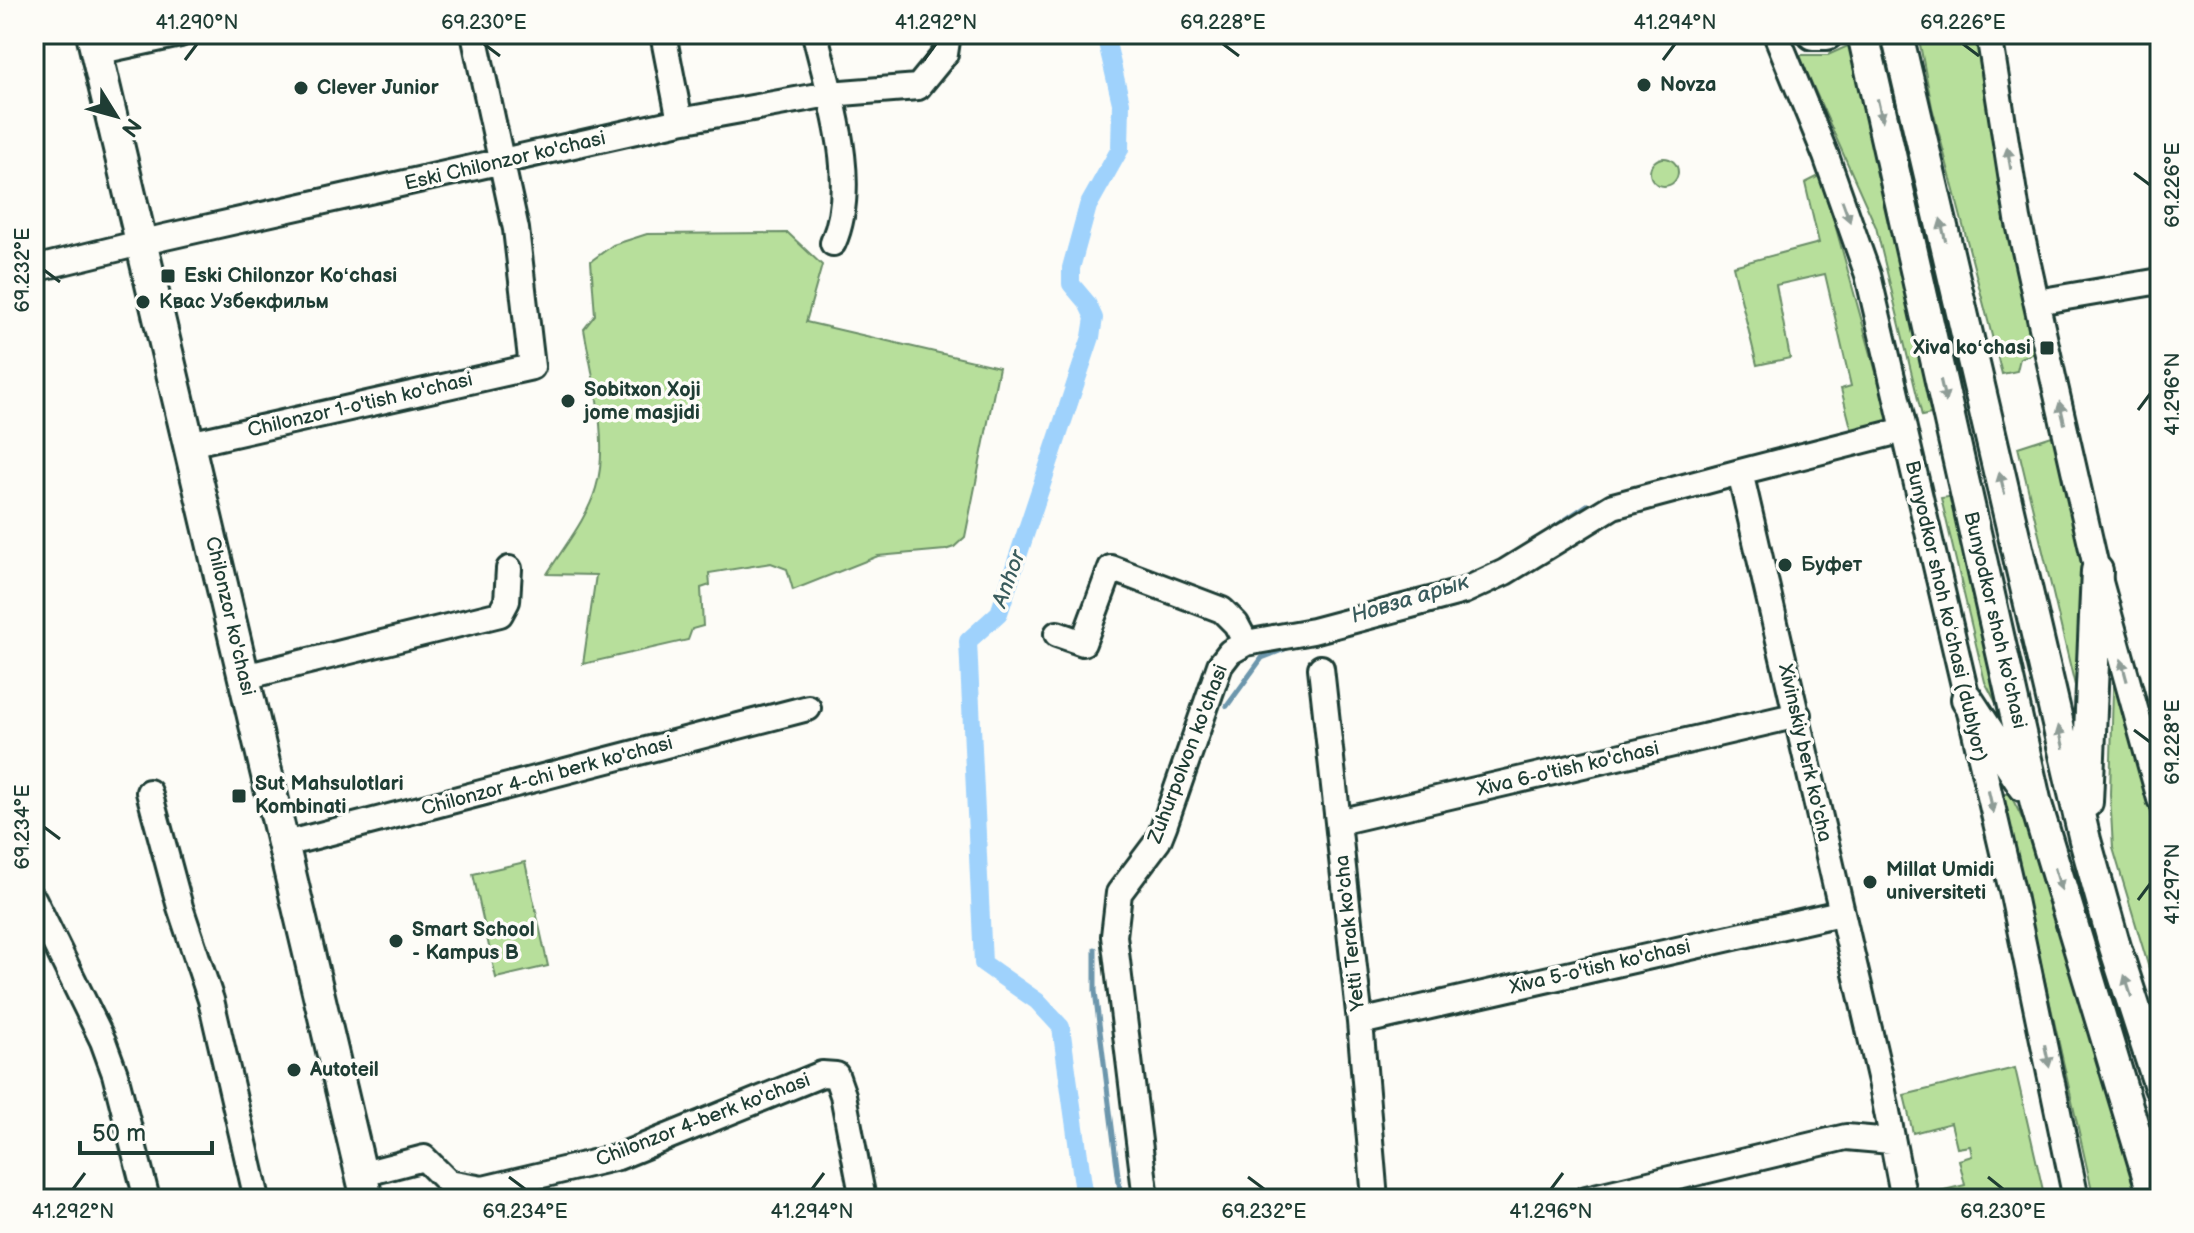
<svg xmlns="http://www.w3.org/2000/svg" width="2194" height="1233" viewBox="0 0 2194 1233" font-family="'Balsamiq Sans',sans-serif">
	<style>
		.green { fill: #b7df9b; stroke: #6b8e68; stroke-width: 2 }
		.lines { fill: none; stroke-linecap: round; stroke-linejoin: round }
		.stream { stroke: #6c96ac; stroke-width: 5 }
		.canal { stroke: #9fd2fc; stroke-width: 18 }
		.minor-casing { stroke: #1f3d34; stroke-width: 30 }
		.major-casing { stroke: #1f3d34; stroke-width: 36 }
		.minor { stroke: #fdfcf7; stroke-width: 24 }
		.major { stroke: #fdfcf7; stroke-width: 30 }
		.oneway { fill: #8e9c96 }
		.ticks { fill: none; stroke: #1f3d34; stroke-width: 3 }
		.poi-dot { fill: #1f3d34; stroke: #fdfcf7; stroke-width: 3 }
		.labels { text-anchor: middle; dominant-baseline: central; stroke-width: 7; stroke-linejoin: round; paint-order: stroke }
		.poi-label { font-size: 20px; font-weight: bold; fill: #1f3d34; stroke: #fdfcf7; text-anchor: start }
		.street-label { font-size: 20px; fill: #1f3d34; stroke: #fdfcf7 }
		.water-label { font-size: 22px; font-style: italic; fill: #395b5c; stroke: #fdfcf7 }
		.neatline { fill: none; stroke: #1f3d34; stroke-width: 3 }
		.ticks-label { font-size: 20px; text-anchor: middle; fill: #1f3d34 }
	</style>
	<rect width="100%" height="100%" fill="#fdfcf7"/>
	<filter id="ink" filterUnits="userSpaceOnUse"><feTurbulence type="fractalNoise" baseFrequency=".0125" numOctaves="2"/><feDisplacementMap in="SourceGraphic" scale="16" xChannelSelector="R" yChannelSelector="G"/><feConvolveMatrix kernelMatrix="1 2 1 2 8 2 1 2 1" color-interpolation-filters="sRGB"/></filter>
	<g filter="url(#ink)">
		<path class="green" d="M1918 34H1977L1991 134 2042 351 2020 358 2017 371 2002 374 1932 107Z
			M1850 45 1935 413 1922 416 1876 227 1799 55H1828Z
			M1650 172a14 14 0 1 1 28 0a14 14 0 1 1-28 0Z
			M1819 176 1834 221 1891 426 1853 435 1841 389 1851 386 1825 274 1776 285 1790 358 1757 365 1733 266 1819 243 1805 183Z
			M788 233 822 265 806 322 999 367 965 537 954 547 945 550 878 556 793 590 787 569 771 563 709 573 710 585 701 588 703 626 692 629 688 640 583 664 596 575 547 574C563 548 587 519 596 488 610 442 592 376 584 329L595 315 591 261 613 245 647 234Z
			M2058 434 2084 539 2083 719 2018 447Z
			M1955 496 2004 718 1985 682 1941 498Z
			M2114 655 2160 852V1005L2113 848 2110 794Z
			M2003 794H2010L2036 846 2136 1188 2135 1199H2094Z
			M525 862 548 966 496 978 473 874Z
			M2015 1068 2045 1199H1924L1923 1195 1965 1185 1959 1160 1972 1156 1970 1146 1957 1148 1951 1123 1913 1133 1904 1095Z"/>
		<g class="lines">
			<path class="stream" d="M1544 534 1587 505
				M1359 631 1454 606
				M1227 706 1262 658 1295 645
				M1095 949V991L1121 1199"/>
			<path class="canal" d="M1085 1199 1061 1027 1037 1001 983 963 968 641 999 613 1091 337 1094 318 1087 303 1071 284V268L1088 206 1120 149 1121 103 1105 34"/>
			<g class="minor-casing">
				<path id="minor" d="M663 34 680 121
					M815 34C830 97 860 181 833 243
					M1776 34 1826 156 1868 275 2013 895 2076 1199
					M1989 34 2018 219 2055 386 2097 571 2160 799
					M96 52 180 34
					M34 269 165 237 680 121 829 94 918 87 945 54 948 34
					M2037 302 2160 281
					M1904 430 1740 472 1881 1081 1904 1199
					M189 444 532 367 516 229 474 34
					M1057 634 1083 643 1111 568 1222 610 1236 624 1246 643
					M1321 668 1360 1022 1375 1199
					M244 677 500 614 507 601 509 569
					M149 792 180 907 211 1000 257 1199
					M1338 822 1798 715
					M285 844 808 708
					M34 900 103 1041 115 1074 147 1199
					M1360 1022 1840 913
					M363 1174 424 1158 449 1183 483 1189 618 1157 822 1074 836 1075 843 1095 863 1199
					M1146 1199 1114 936 1119 893 1158 841 1164 826 1220 665 1230 652 1246 643 1313 631 1464 591 1505 572 1613 506 1740 472
					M1586 1199 1846 1137 1891 1141"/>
			</g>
			<g class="major-casing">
				<path id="major" d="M92 34 367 1199
					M1813 34H1827
					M1863 34 2036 804 2155 1199
					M1897 34 2085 840 2115 947 2160 1087
					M1967 699 2024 786
					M2087 802 2097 571"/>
			</g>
			<use href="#minor" class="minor"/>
			<use href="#major" class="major"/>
		</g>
		<defs><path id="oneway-solid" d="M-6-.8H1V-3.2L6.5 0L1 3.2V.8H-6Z" transform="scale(2)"/></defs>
		<g class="oneway">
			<use href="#oneway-solid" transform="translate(1880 110) rotate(77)"/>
			<use href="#oneway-solid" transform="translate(2009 158) rotate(-99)"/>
			<use href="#oneway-solid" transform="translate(1846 211) rotate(70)"/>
			<use href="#oneway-solid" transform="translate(1943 230) rotate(-103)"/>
			<use href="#oneway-solid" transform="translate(1943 391) rotate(77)"/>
			<use href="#oneway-solid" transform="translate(2062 413) rotate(-103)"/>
			<use href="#oneway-solid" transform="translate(2002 483) rotate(-103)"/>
			<use href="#oneway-solid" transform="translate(2124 670) rotate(-105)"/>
			<use href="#oneway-solid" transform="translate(2061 737) rotate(-103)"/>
			<use href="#oneway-solid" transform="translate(1991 802) rotate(77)"/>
			<use href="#oneway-solid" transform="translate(2058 879) rotate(73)"/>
			<use href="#oneway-solid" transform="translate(2128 986) rotate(-108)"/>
			<use href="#oneway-solid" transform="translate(2047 1056) rotate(78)"/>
		</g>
	</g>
	<path class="ticks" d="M484 44 500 56M1223 44 1239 56M1963 44 1979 56M185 60 197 44M924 60 936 44M1663 60 1675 44M2134 173 2150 185M44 270 60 282M2138 410 2150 394M2134 730 2150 742M44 827 60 839M2138 900 2150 884M509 1177 525 1189M1248 1177 1264 1189M1988 1177 2003 1189M73 1189 85 1173M812 1189 824 1173M1551 1189 1563 1173"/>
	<g class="poi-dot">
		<circle cx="1644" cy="85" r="8"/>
		<circle cx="301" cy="88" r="8"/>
		<rect x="160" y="268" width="16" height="16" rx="4"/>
		<circle cx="143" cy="302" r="8"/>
		<rect x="2039" y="340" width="16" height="16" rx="4"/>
		<circle cx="568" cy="401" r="8"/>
		<circle cx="1785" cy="565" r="8"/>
		<rect x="231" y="788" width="16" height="16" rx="4"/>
		<circle cx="1870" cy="882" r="8"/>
		<circle cx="396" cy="941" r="8"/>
		<circle cx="294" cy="1070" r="8"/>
	</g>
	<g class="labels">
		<g class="poi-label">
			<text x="1660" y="85">Novza</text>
			<text x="317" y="88">Clever Junior</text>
			<text x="184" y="276">Eski Chilonzor Koʻchasi</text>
			<text x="159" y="302">Квас Узбекфильм</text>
			<text x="2031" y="348" text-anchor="end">Xiva koʻchasi</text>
			<text x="584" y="390">Sobitxon Xoji<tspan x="584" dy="23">jome masjidi</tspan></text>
			<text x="1801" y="565">Буфет</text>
			<text x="255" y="784">Sut Mahsulotlari<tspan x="255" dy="23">Kombinati</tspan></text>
			<text x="1886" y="870">Millat Umidi<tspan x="1886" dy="23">universiteti</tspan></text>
			<text x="412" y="930">Smart School<tspan x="412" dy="23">- Kampus B</tspan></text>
			<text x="310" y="1070">Autoteil</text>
		</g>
		<g class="street-label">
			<text transform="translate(505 161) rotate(-13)">Eski Chilonzor ko'chasi</text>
			<text transform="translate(360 405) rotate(-13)">Chilonzor 1-o'tish ko'chasi</text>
			<text transform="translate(1946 611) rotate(77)">Bunyodkor shoh koʻchasi (dublyor)</text>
			<text transform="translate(230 616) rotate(77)">Chilonzor ko'chasi</text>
			<text transform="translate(1995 620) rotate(77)">Bunyodkor shoh ko'chasi</text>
			<text transform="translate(1805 753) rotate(77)">Xivinskiy berk ko'cha</text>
			<text transform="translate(1188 754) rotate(-69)">Zuhurpolvon ko'chasi</text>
			<text transform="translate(1568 769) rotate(-13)">Xiva 6-o'tish ko'chasi</text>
			<text transform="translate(547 776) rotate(-15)">Chilonzor 4-chi berk ko'chasi</text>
			<text transform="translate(1350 933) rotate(-96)">Yetti Terak ko'cha</text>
			<text transform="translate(1600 967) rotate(-13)">Xiva 5-o'tish ko'chasi</text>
			<text transform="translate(703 1120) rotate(-21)">Chilonzor 4-berk ko'chasi</text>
		</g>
		<g class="water-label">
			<text transform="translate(1009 579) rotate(-70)">Anhor</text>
			<text transform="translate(1410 599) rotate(-17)">Новза арык</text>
		</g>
	</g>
	<rect width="2194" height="1233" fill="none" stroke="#fdfcf7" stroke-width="88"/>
	<g transform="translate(116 116) rotate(127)" stroke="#fdfcf7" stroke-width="6" paint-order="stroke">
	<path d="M0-6L14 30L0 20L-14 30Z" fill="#1f3d34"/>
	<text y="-12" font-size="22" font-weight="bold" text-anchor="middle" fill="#1f3d34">N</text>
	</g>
	<path d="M80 1141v12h132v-12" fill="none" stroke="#1f3d34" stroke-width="4"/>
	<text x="92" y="1141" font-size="24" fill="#1f3d34" stroke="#fdfcf7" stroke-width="6" paint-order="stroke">50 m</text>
	<rect x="44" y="44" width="2106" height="1145" class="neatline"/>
	<g class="ticks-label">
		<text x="197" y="29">41.290°N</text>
		<text x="484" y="29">69.230°E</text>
		<text x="936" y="29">41.292°N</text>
		<text x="1223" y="29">69.228°E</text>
		<text x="1675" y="29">41.294°N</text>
		<text x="1963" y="29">69.226°E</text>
		<text transform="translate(2172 185) rotate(-90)" y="7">69.226°E</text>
		<text transform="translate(22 270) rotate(-90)" y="7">69.232°E</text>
		<text transform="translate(2172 394) rotate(-90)" y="7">41.296°N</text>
		<text transform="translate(2172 742) rotate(-90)" y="7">69.228°E</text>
		<text transform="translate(22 827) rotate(-90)" y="7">69.234°E</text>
		<text transform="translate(2172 884) rotate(-90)" y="7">41.297°N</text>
		<text x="73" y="1218">41.292°N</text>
		<text x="525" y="1218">69.234°E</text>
		<text x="812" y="1218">41.294°N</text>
		<text x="1264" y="1218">69.232°E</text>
		<text x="1551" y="1218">41.296°N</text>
		<text x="2003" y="1218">69.230°E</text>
	</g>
</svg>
